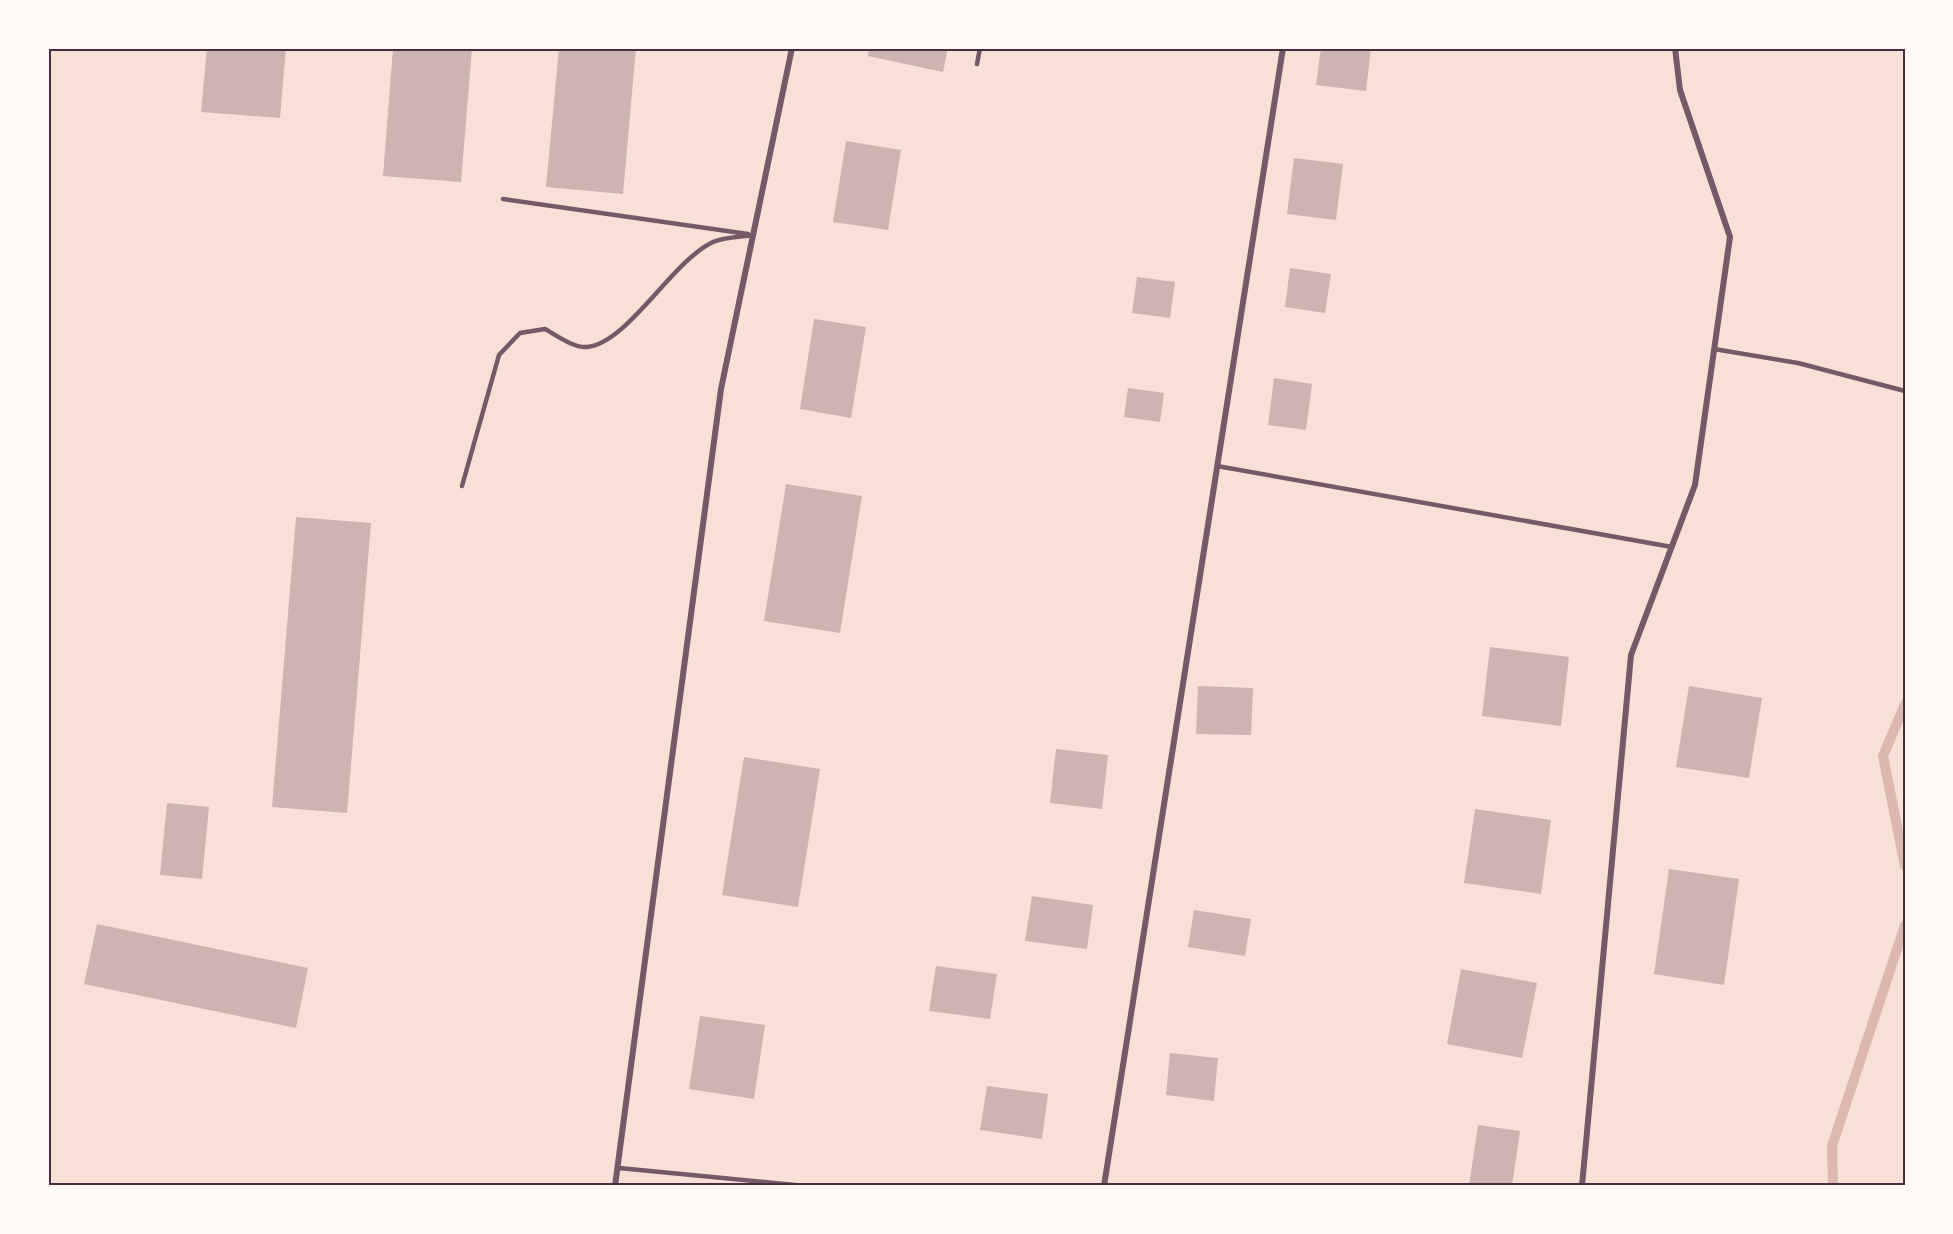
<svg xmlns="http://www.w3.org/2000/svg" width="1953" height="1234" viewBox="0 0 1953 1234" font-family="Helvetica,sans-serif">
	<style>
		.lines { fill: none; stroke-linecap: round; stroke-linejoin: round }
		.stream { stroke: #dcb8b0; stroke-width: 10 }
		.building { fill: #ccb4b1 }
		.service { stroke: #755966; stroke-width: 4.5 }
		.minor { stroke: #755966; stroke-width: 6 }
		.neatline { fill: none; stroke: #4a2c40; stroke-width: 2 }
	</style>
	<rect width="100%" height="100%" fill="#f7e1d7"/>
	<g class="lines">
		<path class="stream" d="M1905 704 1883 756 1905 866
			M1833 1186 1832 1146 1905 925"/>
	</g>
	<path class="building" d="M207 48H286L280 118 201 112Z
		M393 48H472L461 182 383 176Z
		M559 48H636L623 194 546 187Z
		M869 48H948L943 72 868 56Z
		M1321 48H1371L1366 91 1316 85Z
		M846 141 901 150 888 230 833 222Z
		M1294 158 1343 164 1336 220 1287 214Z
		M1290 268 1331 274 1325 313 1285 307Z
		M1137 277 1175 282 1170 318 1132 313Z
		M814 319 866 327 851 418 800 409Z
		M1274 378 1312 384 1306 430 1268 425Z
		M1128 388 1164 393 1160 422 1124 417Z
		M786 484 862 496 840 633 764 621Z
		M296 517 371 523 347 813 272 807Z
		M1490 647 1569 657 1561 726 1482 716Z
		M1198 686 1253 688 1251 735 1196 734Z
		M1689 686 1762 698 1749 778 1676 767Z
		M1056 749 1108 755 1102 809 1050 803Z
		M744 757 820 769 798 907 722 895Z
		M167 803 209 807 202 879 160 875Z
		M1475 809 1551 820 1541 894 1464 883Z
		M1669 869 1739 879 1724 985 1654 974Z
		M1032 896 1093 905 1087 949 1025 941Z
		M1194 910 1251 919 1245 956 1188 947Z
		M97 924 308 968 296 1028 84 984Z
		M936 966 997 974 990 1019 929 1011Z
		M1461 969 1537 983 1522 1058 1447 1044Z
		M700 1016 765 1025 754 1099 689 1089Z
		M1170 1053 1218 1058 1214 1101 1166 1095Z
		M987 1086 1048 1094 1042 1139 980 1130Z
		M1478 1125 1520 1131 1512 1186H1469Z"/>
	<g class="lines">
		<path class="service" d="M977 64 980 48
			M503 199 748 234
			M1714 349 1798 363 1905 391
			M1217 466 1672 547
			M462 486 499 355 520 333 545 329C556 335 573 348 587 347 628 343 672 261 713 242 724 237 741 237 753 235
			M619 1168 805 1186"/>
		<path class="minor" d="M615 1186 721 389 792 48
			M1104 1186 1283 48
			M1582 1186 1631 655 1695 485 1730 237 1680 90 1675 48"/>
	</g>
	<rect width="1953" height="1234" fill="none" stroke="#fffaf5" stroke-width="99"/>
	<rect x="50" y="50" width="1854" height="1134" class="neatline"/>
</svg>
